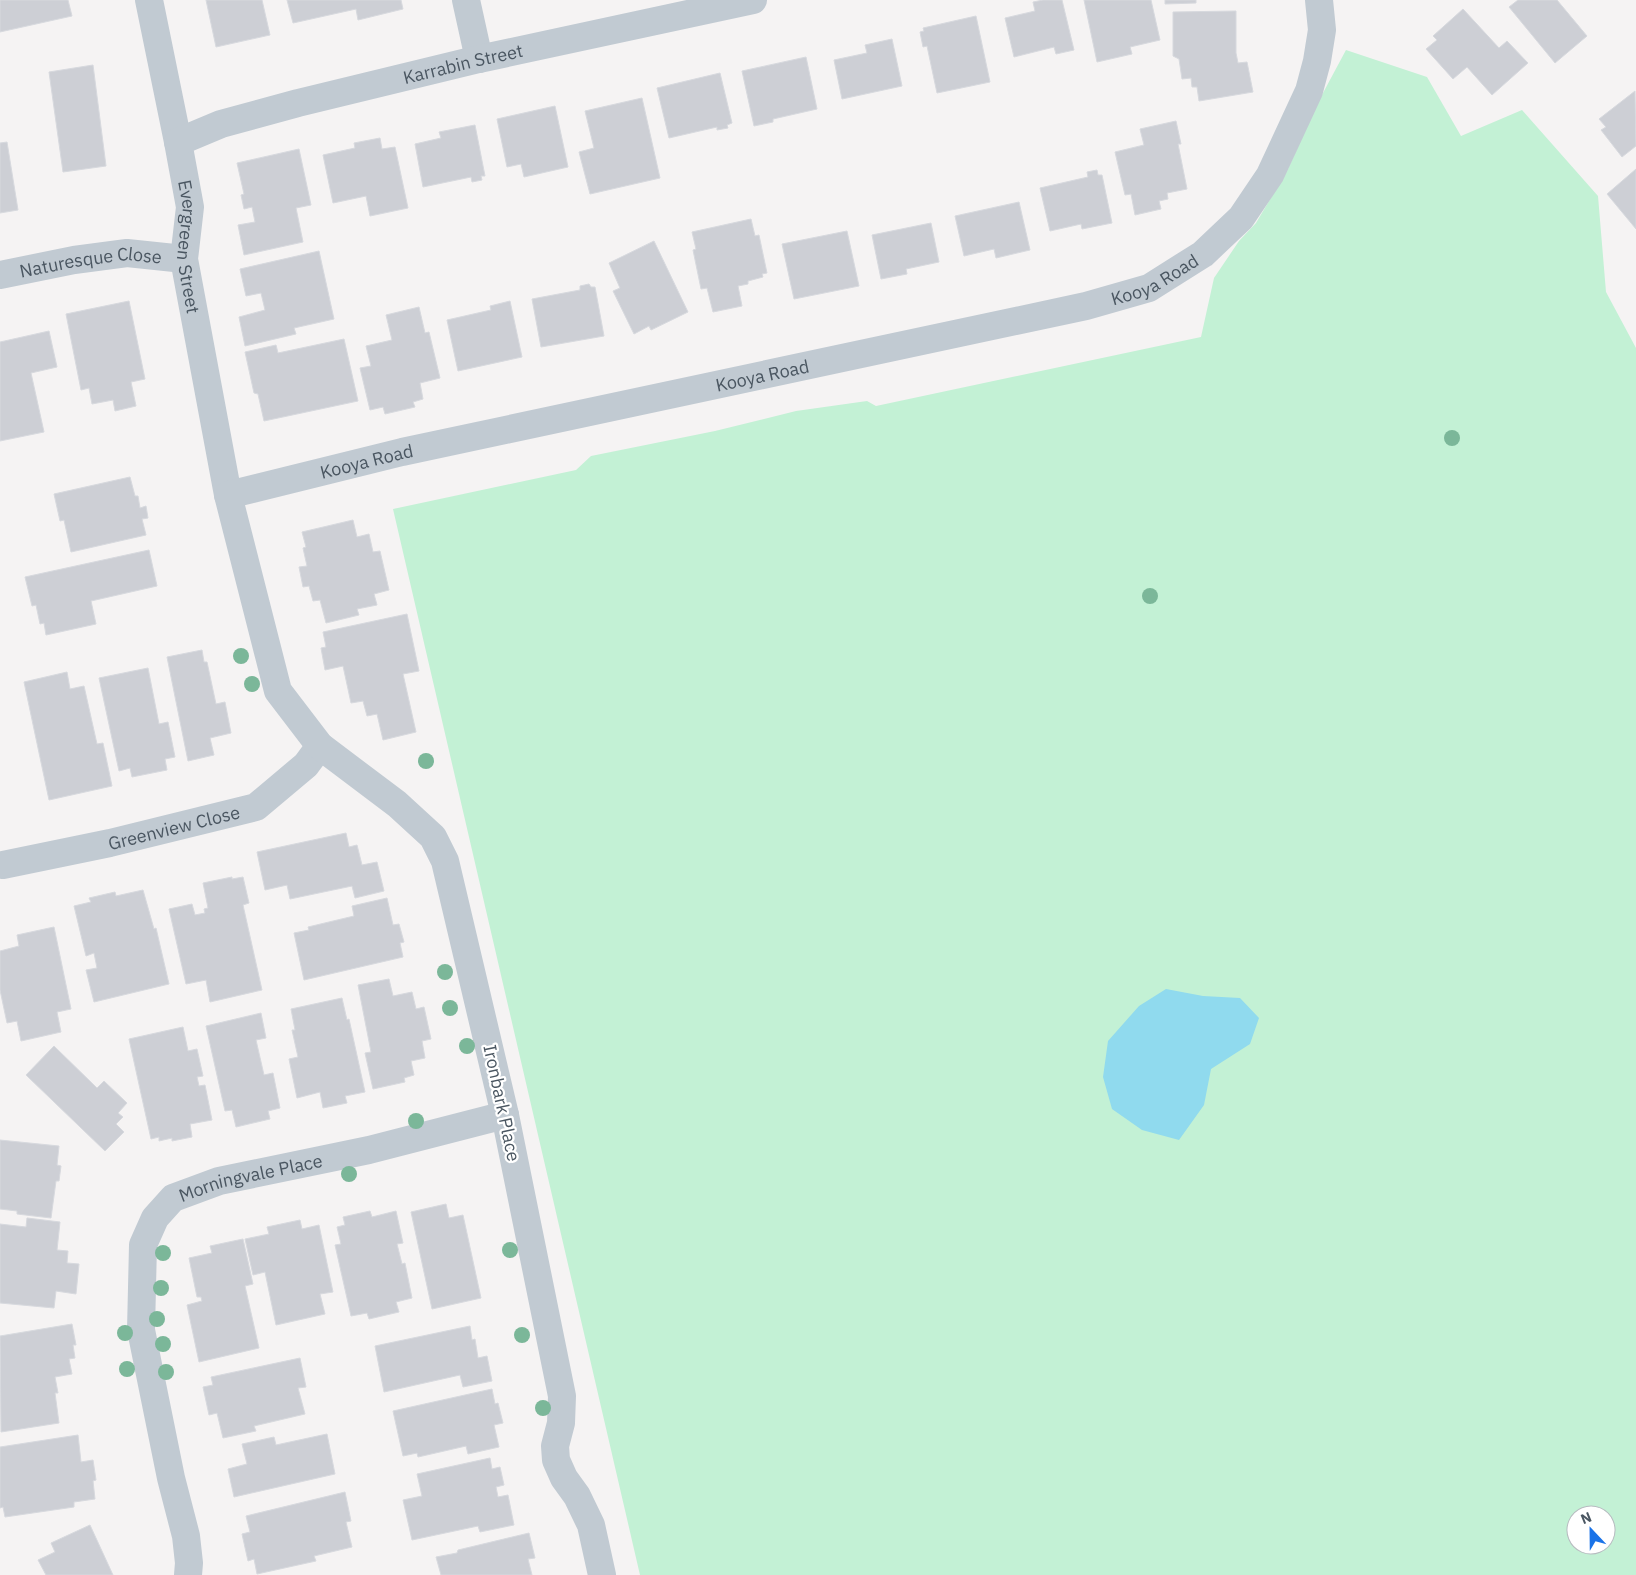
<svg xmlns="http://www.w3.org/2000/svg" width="1636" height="1575" viewBox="0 0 1636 1575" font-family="'IBM Plex Sans',sans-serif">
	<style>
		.green { fill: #c3f1d5; fill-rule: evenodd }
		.water { fill: #90daee }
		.building { fill: #cdcfd5; stroke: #d7d9de }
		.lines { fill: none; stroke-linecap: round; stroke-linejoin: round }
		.minor { stroke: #c1cad2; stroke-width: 28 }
		.tree { fill: #7bb799 }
		.labels { text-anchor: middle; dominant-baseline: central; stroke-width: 4.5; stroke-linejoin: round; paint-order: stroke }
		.street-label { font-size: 18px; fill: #4a5661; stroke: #fff }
	</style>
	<rect width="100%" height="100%" fill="#f5f3f3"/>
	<path class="green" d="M1346 50 1427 77 1461 136 1522 110 1598 196 1606 292 1636 348V1575H640L393 509 576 470 591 456 715 431 796 411 867 401 876 406 1201 337 1214 278 1239 241 1256 223 1288 169 1316 106ZM1576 1515H1606V1545H1576Z"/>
	<path class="water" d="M1166 989 1203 996 1240 998 1259 1018 1250 1044 1211 1069 1204 1105 1179 1140 1142 1130 1112 1109 1103 1077 1108 1041 1139 1006Z"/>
	<path class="building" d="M0 0H68L72 16 0 32Z
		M206 0H262L270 35 216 47Z
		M287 0H401L403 9 358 20 356 9 293 23Z
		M1043 0H1062L1074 50 1056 54 1054 47 1014 57 1005 18 1035 11 1033 2Z
		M1084 0H1151L1160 40 1130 47 1132 54 1097 62Z
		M1165 0H1196V3L1165 4Z
		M1518 0H1557L1587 36 1555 63 1509 7Z
		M1463 9 1499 48 1507 41 1528 63 1492 95 1467 67 1453 79 1426 49 1437 40 1433 36Z
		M1236 11V53L1238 63 1247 62 1253 92 1199 101 1197 87H1192L1191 78 1182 79 1179 59 1173 56V12Z
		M976 16 990 82 937 93 927 46 923 47 920 32 924 31 923 28Z
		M892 39 902 86 842 99 834 60 867 53 865 45Z
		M806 57 817 109 773 119V122L754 126 742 71Z
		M93 65 106 166 63 172 49 72Z
		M720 73 732 123 727 125 728 128 717 130V127L669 138 657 88Z
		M1635 91 1636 146 1622 157 1601 130 1606 127 1599 119Z
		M642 98 660 178 590 194 579 152 594 148 585 111Z
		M555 106 568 167 524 177 521 164 507 167 497 119Z
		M1176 121 1181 144H1178L1187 189 1167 193 1168 199 1159 201 1161 209 1135 215 1131 194 1125 195 1115 152 1144 145 1140 129Z
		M475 125 485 176H481L482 180 472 182 471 177 423 187 415 144 441 138 439 132Z
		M380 138 382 149 395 147 408 208 370 216 366 196 333 203 323 155 355 148 354 143Z
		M7 142 18 210 0 213V143Z
		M299 149 311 205 296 208 303 242 244 255 238 225 255 222 252 207 244 209 241 195 244 194 237 163Z
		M1636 169V229L1607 194Z
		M1097 170 1098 175H1102L1112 223 1082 229 1081 224 1050 231 1040 188 1088 177 1087 172Z
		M1019 202 1030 250 996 258 994 249 964 256 955 216Z
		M751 219 755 236 759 235 767 273 762 274 763 277 748 281V284L738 286 742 306 713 312 707 288 701 289 693 250 696 249 692 232Z
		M931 223 939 262 906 269 907 274 881 279 872 235Z
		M847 231 859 286 794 299 782 244Z
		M654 241 688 312 651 330 649 326 634 334 613 291 620 288 609 263Z
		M319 251 334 319 294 328 296 334 245 346 239 317 265 310 261 293 246 296 240 269Z
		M589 284 591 287H595L604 336 541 347 532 299 580 290V286Z
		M129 301 145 379 131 382 136 406 115 411 113 400 92 404 89 388 81 390 66 314Z
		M510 301 522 357 458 371 447 320 491 310 490 306Z
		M419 307 425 333 429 332 440 378 420 383 423 399 413 402 415 407 385 414 383 407 370 410 360 368 371 366 366 346 392 340 386 315Z
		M49 331 57 367 31 373 44 432 0 441V342Z
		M344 339 358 401 264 421 258 394 254 393 245 352 276 345 278 353Z
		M130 477 135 496H138L140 508 146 506 148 518 142 519 146 535 71 552 64 520 60 521 54 494Z
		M353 520 357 537 369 534 373 552 380 551 389 590 374 594 377 605 357 609 359 615 326 623 320 600 313 601 309 586 303 587 299 567 307 566 303 548 306 547 302 532Z
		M149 550 157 586 91 601 96 624 46 635 44 623 40 624 36 605 32 606 25 577Z
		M407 614 419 671 403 674 416 732 383 740 377 714 367 716 363 701 351 703 343 666 325 670 321 648 326 647 323 632Z
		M202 650 204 662H207L216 704 225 702 231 733 210 738 214 755 188 761 167 657Z
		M148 668 159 724 168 722 175 757 165 759 167 770 132 777 130 768 119 771 99 678Z
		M67 672 70 689 84 686 97 744 103 743 112 786 49 800 24 682Z
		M346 833 349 847 357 845 362 865 377 862 384 891 355 898 352 886 290 899 287 885 265 890 257 852Z
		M232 877V879L243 877 249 903 243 905 262 990 210 1002 206 980 186 984 169 909 192 904 195 915 205 913 204 909 208 908 203 883Z
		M143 890 154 929 156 928 169 984 94 1002 86 970 97 968 94 953 86 956 74 906 91 902 89 898 115 892 116 896Z
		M387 898 393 925 399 924 404 942 400 943 403 957 304 980 294 933 309 930 308 927 354 916 352 906Z
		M54 927 71 1009 57 1012 61 1032 21 1041 17 1021 7 1023 0 990V951L19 946 17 935Z
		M389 979 393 996 412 992 416 1009 424 1007 431 1039 422 1041 425 1058 411 1061 414 1075 404 1078 405 1082 373 1089 365 1053 371 1052 358 985Z
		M342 998 347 1020 349 1019 365 1092 345 1096 347 1103 323 1108 320 1092 297 1098 289 1059 298 1057 292 1030H295L291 1009Z
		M261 1013 266 1038 256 1040 264 1075 273 1073 280 1108 268 1111 270 1119 236 1127 232 1110 225 1111 206 1026Z
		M183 1027 188 1051 197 1049 203 1076 197 1077 199 1086 205 1085 212 1120 190 1124 192 1137 172 1141V1138L159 1141V1137L151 1139 129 1039Z
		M54 1046 97 1088 104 1081 127 1103 118 1113 123 1117 116 1124 124 1132 105 1151 26 1075Z
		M0 1140 59 1146 57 1165 61 1166 59 1181H56L51 1218 17 1214V1211L0 1209Z
		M446 1204 449 1218 463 1215 481 1298 432 1309 411 1212Z
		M370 1211 372 1217 396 1211 403 1243 397 1244 402 1264 405 1263 412 1298 396 1302 399 1312 369 1319 367 1313 351 1316 335 1245 341 1244 337 1227 345 1225 343 1217Z
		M27 1218 60 1222 57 1250 68 1251 67 1263 79 1264 76 1294 56 1291 54 1308 0 1303V1224L26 1227Z
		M300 1220 302 1229 319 1225 333 1292 320 1294 325 1314 276 1325 265 1272 253 1275 245 1239 269 1234 267 1227Z
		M243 1239 253 1284 245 1286 259 1348 199 1362 187 1305 202 1301 201 1297H197L189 1258 212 1253 210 1246Z
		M72 1324 76 1345H73L75 1358 69 1359 72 1374 55 1377 58 1393H55L59 1423 1 1432 0 1336Z
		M470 1326 472 1340 475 1339 478 1358 487 1356 492 1381 463 1387 460 1375 384 1392 375 1346Z
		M300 1358 306 1387 298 1388 305 1414 254 1426 256 1431 223 1438 217 1413 209 1415 203 1387 213 1385 211 1377Z
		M492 1389 495 1404 498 1403 503 1423 494 1425 499 1447 468 1454 466 1446 418 1457 417 1453 403 1456 393 1411Z
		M327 1434 335 1474 234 1497 228 1469 247 1464 242 1444 274 1437 276 1445Z
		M78 1435 81 1462 93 1460 96 1480 93 1481 95 1499 74 1502V1507L5 1517 3 1507 0 1508V1447Z
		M490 1458 492 1469 500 1467 504 1485 496 1487 498 1497 508 1495 514 1525 480 1532 478 1526 412 1540 403 1500 422 1496 417 1474Z
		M345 1492 351 1521 346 1522 352 1547 314 1556 316 1561 257 1574 254 1559 248 1561 242 1534 250 1532 246 1516Z
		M90 1525 113 1575H46L38 1560 55 1552 51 1543Z
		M529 1533 535 1558 528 1559 532 1575H441L436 1557 457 1553 458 1550Z"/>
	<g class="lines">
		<g class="minor">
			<path id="s1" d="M149 0 178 142 190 207 184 259 228 495"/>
			<path d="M466 0 479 59"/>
			<path id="s2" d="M178 142 221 124 298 103 479 59 753 0"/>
			<path id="s3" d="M0 275 74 260 127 253 184 259"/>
			<path id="s4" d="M3 865 110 843 256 807 306 765 320 746"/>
			<path id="s5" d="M188 1575 189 1563 186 1536 171 1478 141 1330 143 1245 155 1218 173 1198 219 1181 369 1150 505 1115"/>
			<path id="s6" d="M602 1575 591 1525 577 1496 564 1478 556 1460 555 1446 561 1423 562 1396 505 1115 445 861 433 837 397 804 320 746 278 691 228 495 402 452 1086 306 1149 288 1203 254 1241 218 1270 175 1309 91 1317 61 1322 30 1319 0"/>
		</g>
	</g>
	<g class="tree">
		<circle cx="1452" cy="438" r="8"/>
		<circle cx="1150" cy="596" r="8"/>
		<circle cx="241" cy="656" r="8"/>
		<circle cx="252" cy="684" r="8"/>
		<circle cx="426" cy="761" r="8"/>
		<circle cx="445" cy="972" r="8"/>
		<circle cx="450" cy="1008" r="8"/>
		<circle cx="467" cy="1046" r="8"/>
		<circle cx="416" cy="1121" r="8"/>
		<circle cx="349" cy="1174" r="8"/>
		<circle cx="510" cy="1250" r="8"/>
		<circle cx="163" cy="1253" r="8"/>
		<circle cx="161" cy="1288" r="8"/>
		<circle cx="157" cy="1319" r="8"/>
		<circle cx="125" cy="1333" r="8"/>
		<circle cx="522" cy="1335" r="8"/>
		<circle cx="163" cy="1344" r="8"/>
		<circle cx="127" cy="1369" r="8"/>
		<circle cx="166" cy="1372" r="8"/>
		<circle cx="543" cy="1408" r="8"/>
	</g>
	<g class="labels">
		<g class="street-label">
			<text stroke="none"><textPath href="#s2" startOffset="296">Karrabin Street</textPath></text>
			<text stroke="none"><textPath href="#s1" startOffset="251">Evergreen Street</textPath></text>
			<text stroke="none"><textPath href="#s3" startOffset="92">Naturesque Close</textPath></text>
			<text stroke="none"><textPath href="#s6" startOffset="2134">Kooya Road</textPath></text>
			<text stroke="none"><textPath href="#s6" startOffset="1729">Kooya Road</textPath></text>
			<text stroke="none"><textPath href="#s6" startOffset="1324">Kooya Road</textPath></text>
			<text stroke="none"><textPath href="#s4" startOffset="175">Greenview Close</textPath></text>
			<text transform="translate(502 1103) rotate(78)">Ironbark Place</text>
			<text stroke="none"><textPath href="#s5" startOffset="472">Morningvale Place</textPath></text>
		</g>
	</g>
	<g transform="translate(1591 1530) rotate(338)"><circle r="24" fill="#ffffff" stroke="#b7bbc0"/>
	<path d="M0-4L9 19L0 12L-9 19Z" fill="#1a73e8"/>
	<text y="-8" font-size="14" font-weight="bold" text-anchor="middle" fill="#4a5661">N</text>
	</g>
</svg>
